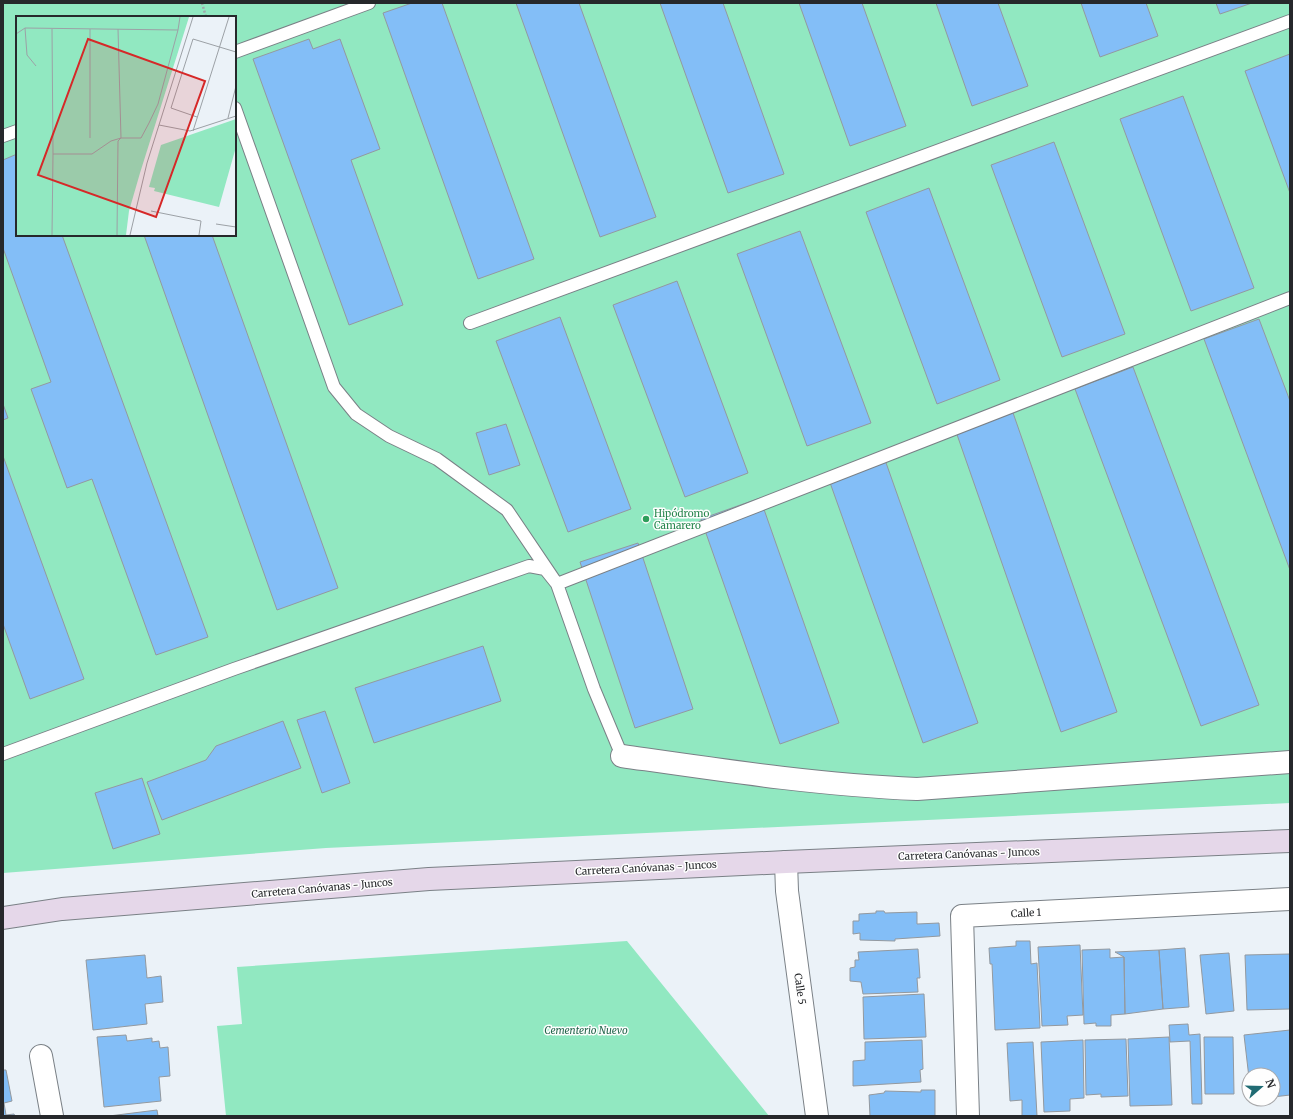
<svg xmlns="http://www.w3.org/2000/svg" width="1293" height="1119" viewBox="0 0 1293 1119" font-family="Merriweather,serif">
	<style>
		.green { fill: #91e8c1; fill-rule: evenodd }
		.building { fill: #83bef7; stroke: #93999f }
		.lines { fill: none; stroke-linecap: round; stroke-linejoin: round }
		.lane-casing { stroke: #7a8086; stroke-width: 14 }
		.street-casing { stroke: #7a8086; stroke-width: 24 }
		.secondary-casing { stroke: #7a8086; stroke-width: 24 }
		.path { stroke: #a1a6ab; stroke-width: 2.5; stroke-dasharray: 2 2; stroke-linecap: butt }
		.lane { stroke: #fff; stroke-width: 12 }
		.street { stroke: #fff; stroke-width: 22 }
		.secondary { stroke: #e5d7e9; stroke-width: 22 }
		.leisure-dot { fill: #2e9e5b; stroke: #fefefe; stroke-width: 1.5 }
		.labels { text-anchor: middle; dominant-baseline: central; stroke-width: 3; stroke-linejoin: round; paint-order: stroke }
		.leisure-label { font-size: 10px; fill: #27864d; stroke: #fefefe; text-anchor: start }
		.street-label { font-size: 10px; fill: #26282b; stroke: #fefefe }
		.park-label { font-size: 10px; font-style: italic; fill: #21644a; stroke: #fefefe }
		.inset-road { fill: none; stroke: #9ca1a6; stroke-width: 1 }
		.view { fill: #d62828; fill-opacity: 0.15; stroke: #d62828; stroke-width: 2 }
		.inset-edge { fill: none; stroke: #26282b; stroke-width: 2 }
	</style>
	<rect width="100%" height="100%" fill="#ebf2f8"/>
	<path class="green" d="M3 3H1290V803L326 848 3 873ZM17 17H235V235H17Z
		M627 941 769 1116H226L217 1026 242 1024 237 967Z"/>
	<path class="building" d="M412 3H442L534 259 478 279 383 13Z
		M516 3H579L656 217 600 237Z
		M660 3H723L784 174 728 193Z
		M799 3H862L906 126 850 146Z
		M936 3H998L1028 86 972 106Z
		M1081 3H1146L1158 36 1100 57Z
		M1216 3H1252L1220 14Z
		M309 39 313 49 340 39 380 149 351 160 403 305 349 325 253 59Z
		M1290 54V193L1245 71Z
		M1183 96 1254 288 1191 311 1120 119Z
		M1054 142 1125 334 1062 357 991 165Z
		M17 154V235H62L208 637 156 655 92 479 67 488 31 389 51 382 3 248V160Z
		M929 188 1000 380 937 404 866 212Z
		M800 231 871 423 807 446 737 254Z
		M144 235H212L338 588 277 610Z
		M677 281 748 473 685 497 613 305Z
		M560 317 631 509 568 532 496 341Z
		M1259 319 1290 401V570L1204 339Z
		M1133 367 1259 705 1201 726 1075 389Z
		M3 404 8 418 3 420Z
		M1011 407 1117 712 1061 732 954 426Z
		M506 424 520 465 489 475 476 433Z
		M3 456 84 679 30 699 3 624Z
		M884 457 978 723 923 743 828 477Z
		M760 498 839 723 780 744 701 519Z
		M638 543 693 709 635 728 580 562Z
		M483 646 501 701 374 743 355 688Z
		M325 711 350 783 322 793 297 720Z
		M283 721 301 768 162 820 147 782 206 760 216 746Z
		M142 778 160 834 113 849 95 793Z
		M876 911H884L885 913 917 912V924L939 923 940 936 895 939V941L860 940V933L853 934V921H859V914L876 913Z
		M1016 941H1030L1031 964 1037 963 1040 1028 995 1030 992 964H990L989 948 1016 946Z
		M1080 945 1083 1015 1067 1016 1068 1025 1042 1026 1038 947Z
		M1185 948 1189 1007 1163 1009 1159 950Z
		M918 949 920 978H917L918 992 863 994 861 982 850 981V968L855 967V960H859L858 952Z
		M1110 949V958L1124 957 1125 1014 1111 1015V1026H1096V1023L1084 1024 1082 950Z
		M1159 950 1163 1009 1125 1014 1124 957 1115 952Z
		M1229 953 1234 1011 1206 1014 1200 955Z
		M1290 954V1009L1247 1010 1245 955Z
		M145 955 147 978 161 976 163 1002 145 1004 147 1024 93 1030 86 960Z
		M924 994 926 1037 864 1039 863 997Z
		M1188 1024 1189 1035 1200 1034 1202 1104H1192L1190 1041 1170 1042 1169 1025Z
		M1290 1030V1095L1273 1097V1075H1249V1078L1244 1035Z
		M126 1035 127 1041 152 1038V1042L159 1041 160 1048 168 1047 170 1076 159 1077 161 1101 104 1107 97 1037Z
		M1169 1037 1172 1105 1130 1106 1128 1039Z
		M1204 1037H1233L1234 1094H1205Z
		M1126 1039 1128 1096 1101 1097V1094L1086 1095 1085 1040Z
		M922 1040 923 1069 920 1070 921 1082 853 1086V1061L865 1060V1042Z
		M1083 1040 1084 1098 1070 1099V1111L1044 1112 1041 1042Z
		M1033 1042 1037 1116H1022V1100L1010 1101 1007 1043Z
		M3 1070H6L12 1101 4 1103 6 1115 14 1114 15 1116H3Z
		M921 1090H935V1116H870L869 1095 884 1093 885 1091 921 1092Z
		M157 1110 158 1116H109Z"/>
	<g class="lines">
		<g class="lane-casing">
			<path id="lane" d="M235 52 369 3
				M235 108 334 387 356 414 389 436 437 459 507 510 557 584 1290 298
				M3 136 17 131
				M470 323 1290 21
				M3 754 234 669 529 566 545 569 557 584 594 689 622 756"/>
		</g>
		<g class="street-casing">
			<path id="street" d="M622 756C720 770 818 785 917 789L1290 762
				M786 862 787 891 817 1116
				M41 1056 52 1116
				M968 1116 962 916 1290 899"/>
		</g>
		<g class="secondary-casing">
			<path id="secondary" d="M3 918 62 909 429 879 786 862 1290 841"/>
		</g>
		<path class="path" d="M202 3 206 17"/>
		<use href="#lane" class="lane"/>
		<use href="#street" class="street"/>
		<use href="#secondary" class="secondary"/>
	</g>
	<circle class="leisure-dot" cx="646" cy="519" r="4"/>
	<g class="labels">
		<g class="leisure-label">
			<text x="654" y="513">Hipódromo<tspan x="654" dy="12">Camarero</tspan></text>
		</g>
		<g class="street-label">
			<text transform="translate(969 854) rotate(-2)">Carretera Canóvanas - Juncos</text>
			<text transform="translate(646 868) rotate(-3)">Carretera Canóvanas - Juncos</text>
			<text transform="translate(322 888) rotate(-5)">Carretera Canóvanas - Juncos</text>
			<text transform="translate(1026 913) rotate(-3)">Calle 1</text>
			<text transform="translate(800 989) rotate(82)">Calle 5</text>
		</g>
		<g class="park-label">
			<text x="586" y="1030">Cementerio Nuevo</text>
		</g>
	</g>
	<g transform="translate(16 16)">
		<rect width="220" height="220" fill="#ebf2f8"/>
		<path d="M0 1H173L124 157 113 195 110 219H0ZM220 103V131L203 191 138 175 139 172 133 171 145 129Z" fill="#91e8c1"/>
		<path class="inset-road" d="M9 12 11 39 20 50M36 13 37 138H76L95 125 105 122 102 13M74 13V122M0 18 9 12 162 14M181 101 155 92 177 23 220 36M212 102 220 70M143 109 174 115 220 100M177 115 213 1M135 195 185 205 183 219M200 208 220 211M36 219 37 138M101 219 102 125 105 122H125L133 107 142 88 162 14 164 1M114 219 131 147 177 1"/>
		<path class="view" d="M72 23 189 65 140 201 22 159Z"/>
		<rect width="220" height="220" class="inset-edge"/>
	</g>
	<rect width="1293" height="1119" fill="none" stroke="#26282b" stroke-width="8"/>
	<g transform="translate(1261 1087) rotate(70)"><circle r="19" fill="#fefefe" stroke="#a8a8aa"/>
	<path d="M0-3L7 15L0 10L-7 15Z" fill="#206b73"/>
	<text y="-6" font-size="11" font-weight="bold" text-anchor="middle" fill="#26282b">N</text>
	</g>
</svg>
